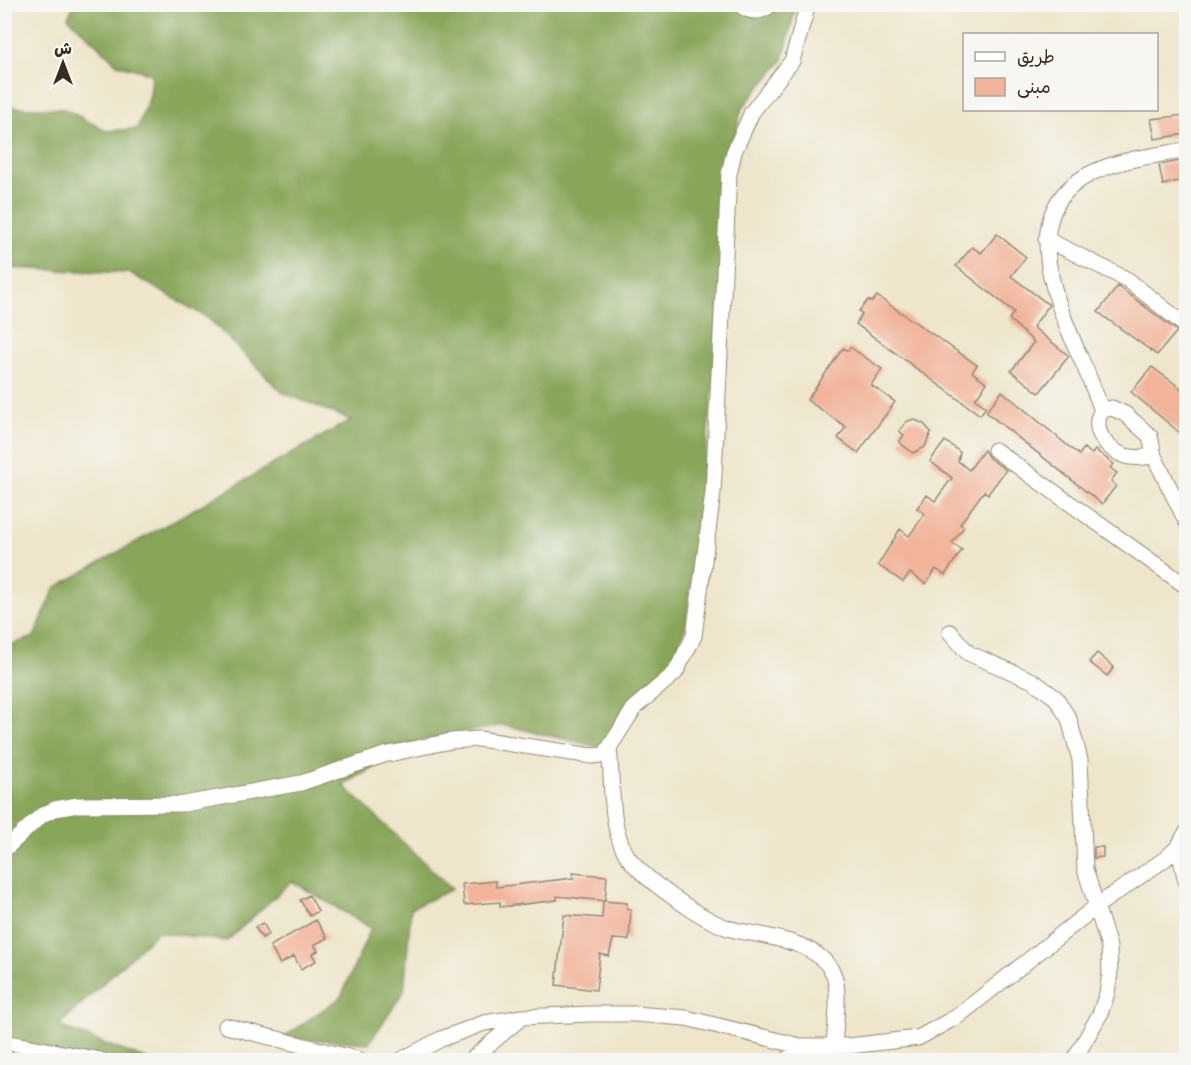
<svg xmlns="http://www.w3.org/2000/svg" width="1191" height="1065" viewBox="0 0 1191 1065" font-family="'Indie Flower','Playpen Sans Arabic',sans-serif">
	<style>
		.forest { fill: #88a65a; stroke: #62683c; stroke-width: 1.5 }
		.building { fill: #f2b399 }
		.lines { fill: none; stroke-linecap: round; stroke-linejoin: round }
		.minor-casing { stroke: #948874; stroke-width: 17 }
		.minor { stroke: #fff; stroke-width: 15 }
	</style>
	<rect width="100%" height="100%" fill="#f6f6f2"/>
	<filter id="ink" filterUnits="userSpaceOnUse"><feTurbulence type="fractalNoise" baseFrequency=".0167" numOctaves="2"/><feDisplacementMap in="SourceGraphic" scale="12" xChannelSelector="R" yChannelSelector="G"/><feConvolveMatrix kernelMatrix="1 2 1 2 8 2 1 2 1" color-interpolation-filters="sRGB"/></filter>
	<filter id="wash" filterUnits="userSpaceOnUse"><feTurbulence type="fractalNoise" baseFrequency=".008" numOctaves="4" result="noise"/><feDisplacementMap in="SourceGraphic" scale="24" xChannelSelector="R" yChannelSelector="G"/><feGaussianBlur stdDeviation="1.35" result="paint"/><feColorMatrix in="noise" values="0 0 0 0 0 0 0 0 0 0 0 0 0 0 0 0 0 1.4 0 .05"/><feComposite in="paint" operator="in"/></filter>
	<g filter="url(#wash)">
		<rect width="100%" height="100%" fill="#eee5ca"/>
		<path class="forest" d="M74 5H796L783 60 742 108 728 165 716 361 686 626 667 675 603 748 503 725 423 740 343 785 452 889 411 908 404 991 369 1043 283 1038 341 997 371 928 292 881 227 941 157 932 58 1026 148 1060H5L4 647 34 637 55 588 351 420 282 392 208 318 130 273 5 268V107L65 109 106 131 137 129 150 96 152 74 117 64 68 17Z"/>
		<g id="blocks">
			<path class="building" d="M1186 115V134L1155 139 1151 119Z
				M1186 160V179L1163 185 1159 165Z
				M997 234 1026 257 1011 276 1049 305 1033 327 1069 356 1039 393 1011 371 1034 342 1009 319 1014 312 956 266 972 247 981 253Z
				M1118 286 1177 331 1157 355 1098 312Z
				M877 296 977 365 972 372 987 383 975 399 986 407 980 415 856 324 862 314 859 311 868 300 872 302Z
				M850 347 882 369 871 385 895 402 858 453 838 438 846 427 807 400 843 348 848 351Z
				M1152 367 1186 392V438L1131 392Z
				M1002 391 1079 455 1084 448 1092 454 1095 450 1114 464 1110 468 1117 473 1111 481 1116 486 1102 504 986 412Z
				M913 419 924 424 931 432 925 447 913 453 899 442 904 435 899 431 906 422Z
				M945 441 960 452 958 461 969 470 984 450 989 458 1006 470 988 494 984 491 960 524 964 527 952 543 962 550 945 575 936 569 926 584 910 573 903 582 878 565 900 529 909 536 925 514 917 508 927 495 935 501 952 478 930 461Z
				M1097 653 1114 667 1107 676 1089 662Z
				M1094 847H1103V857L1094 858Z
				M573 873 607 876 605 901 557 896V900L500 907V902L464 905 462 884 496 881V887L573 878Z
				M309 895 318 911 310 916 300 900Z
				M603 901 627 903V909H631L629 940 613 939 609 956 600 954 596 990 556 985 564 915 602 918Z
				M316 920 327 938 314 945 318 951 312 954 316 961 301 969 294 956 280 964 270 946Z
				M263 923 269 934 262 938 255 927Z"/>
		</g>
	</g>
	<g filter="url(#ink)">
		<use href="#blocks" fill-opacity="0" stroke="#948874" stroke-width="1.5"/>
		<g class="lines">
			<g class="minor-casing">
				<path id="minor" d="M739 4C750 14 761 13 772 4
					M1046 239 1128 280 1186 326
					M1102 410C1095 393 1089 376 1081 359 1054 297 1012 204 1101 169 1128 158 1158 155 1186 150
					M995 450 1186 586
					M1154 456C1144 457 1135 459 1125 456 1106 449 1090 429 1102 410L1112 408 1125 414 1150 436 1154 456 1186 521
					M950 632 968 653 1033 681 1056 698 1069 719 1080 760 1085 869 1109 947 1110 973 1107 993 1100 1014 1074 1060
					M609 749C613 781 609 823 625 852 638 877 704 921 731 929 763 937 816 939 833 973 841 989 835 1027 834 1046
					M1178 847 1186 881
					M4 850 42 815 55 809 78 805 184 804 301 783 384 755 451 741 479 739 592 756 605 754 635 707 675 673 694 636 713 493 729 174 734 152 752 112 792 61 808 4
					M226 1026 360 1060
					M4 1042 101 1060
					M401 1060 441 1039 484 1023 522 1017 590 1014H635L686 1018 800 1046H849L918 1038 958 1016 1098 905 1165 859 1178 847 1186 833
					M471 1060 522 1017
					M787 1060 800 1046"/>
			</g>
			<use href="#minor" class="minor"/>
		</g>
	</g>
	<rect width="1191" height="1065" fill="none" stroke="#f6f6f2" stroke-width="24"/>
	<rect x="963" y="33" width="195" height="78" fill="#f6f6f2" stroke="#aba49d" stroke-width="1.5"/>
	<rect x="975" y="52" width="30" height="9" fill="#ffffff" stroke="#aba49d" stroke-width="1.5"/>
	<text x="1017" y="63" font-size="18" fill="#3b2a1e">طريق</text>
	<rect x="975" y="78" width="30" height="18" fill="#f2b399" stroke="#aba49d" stroke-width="1.5"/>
	<text x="1017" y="93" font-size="18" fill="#3b2a1e">مبنى</text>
	<g transform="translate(63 63)" stroke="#f6f6f2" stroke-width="4.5" paint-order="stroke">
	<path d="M0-4.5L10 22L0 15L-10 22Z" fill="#3b2a1e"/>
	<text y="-9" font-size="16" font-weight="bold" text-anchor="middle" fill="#3b2a1e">ش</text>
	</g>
</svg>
